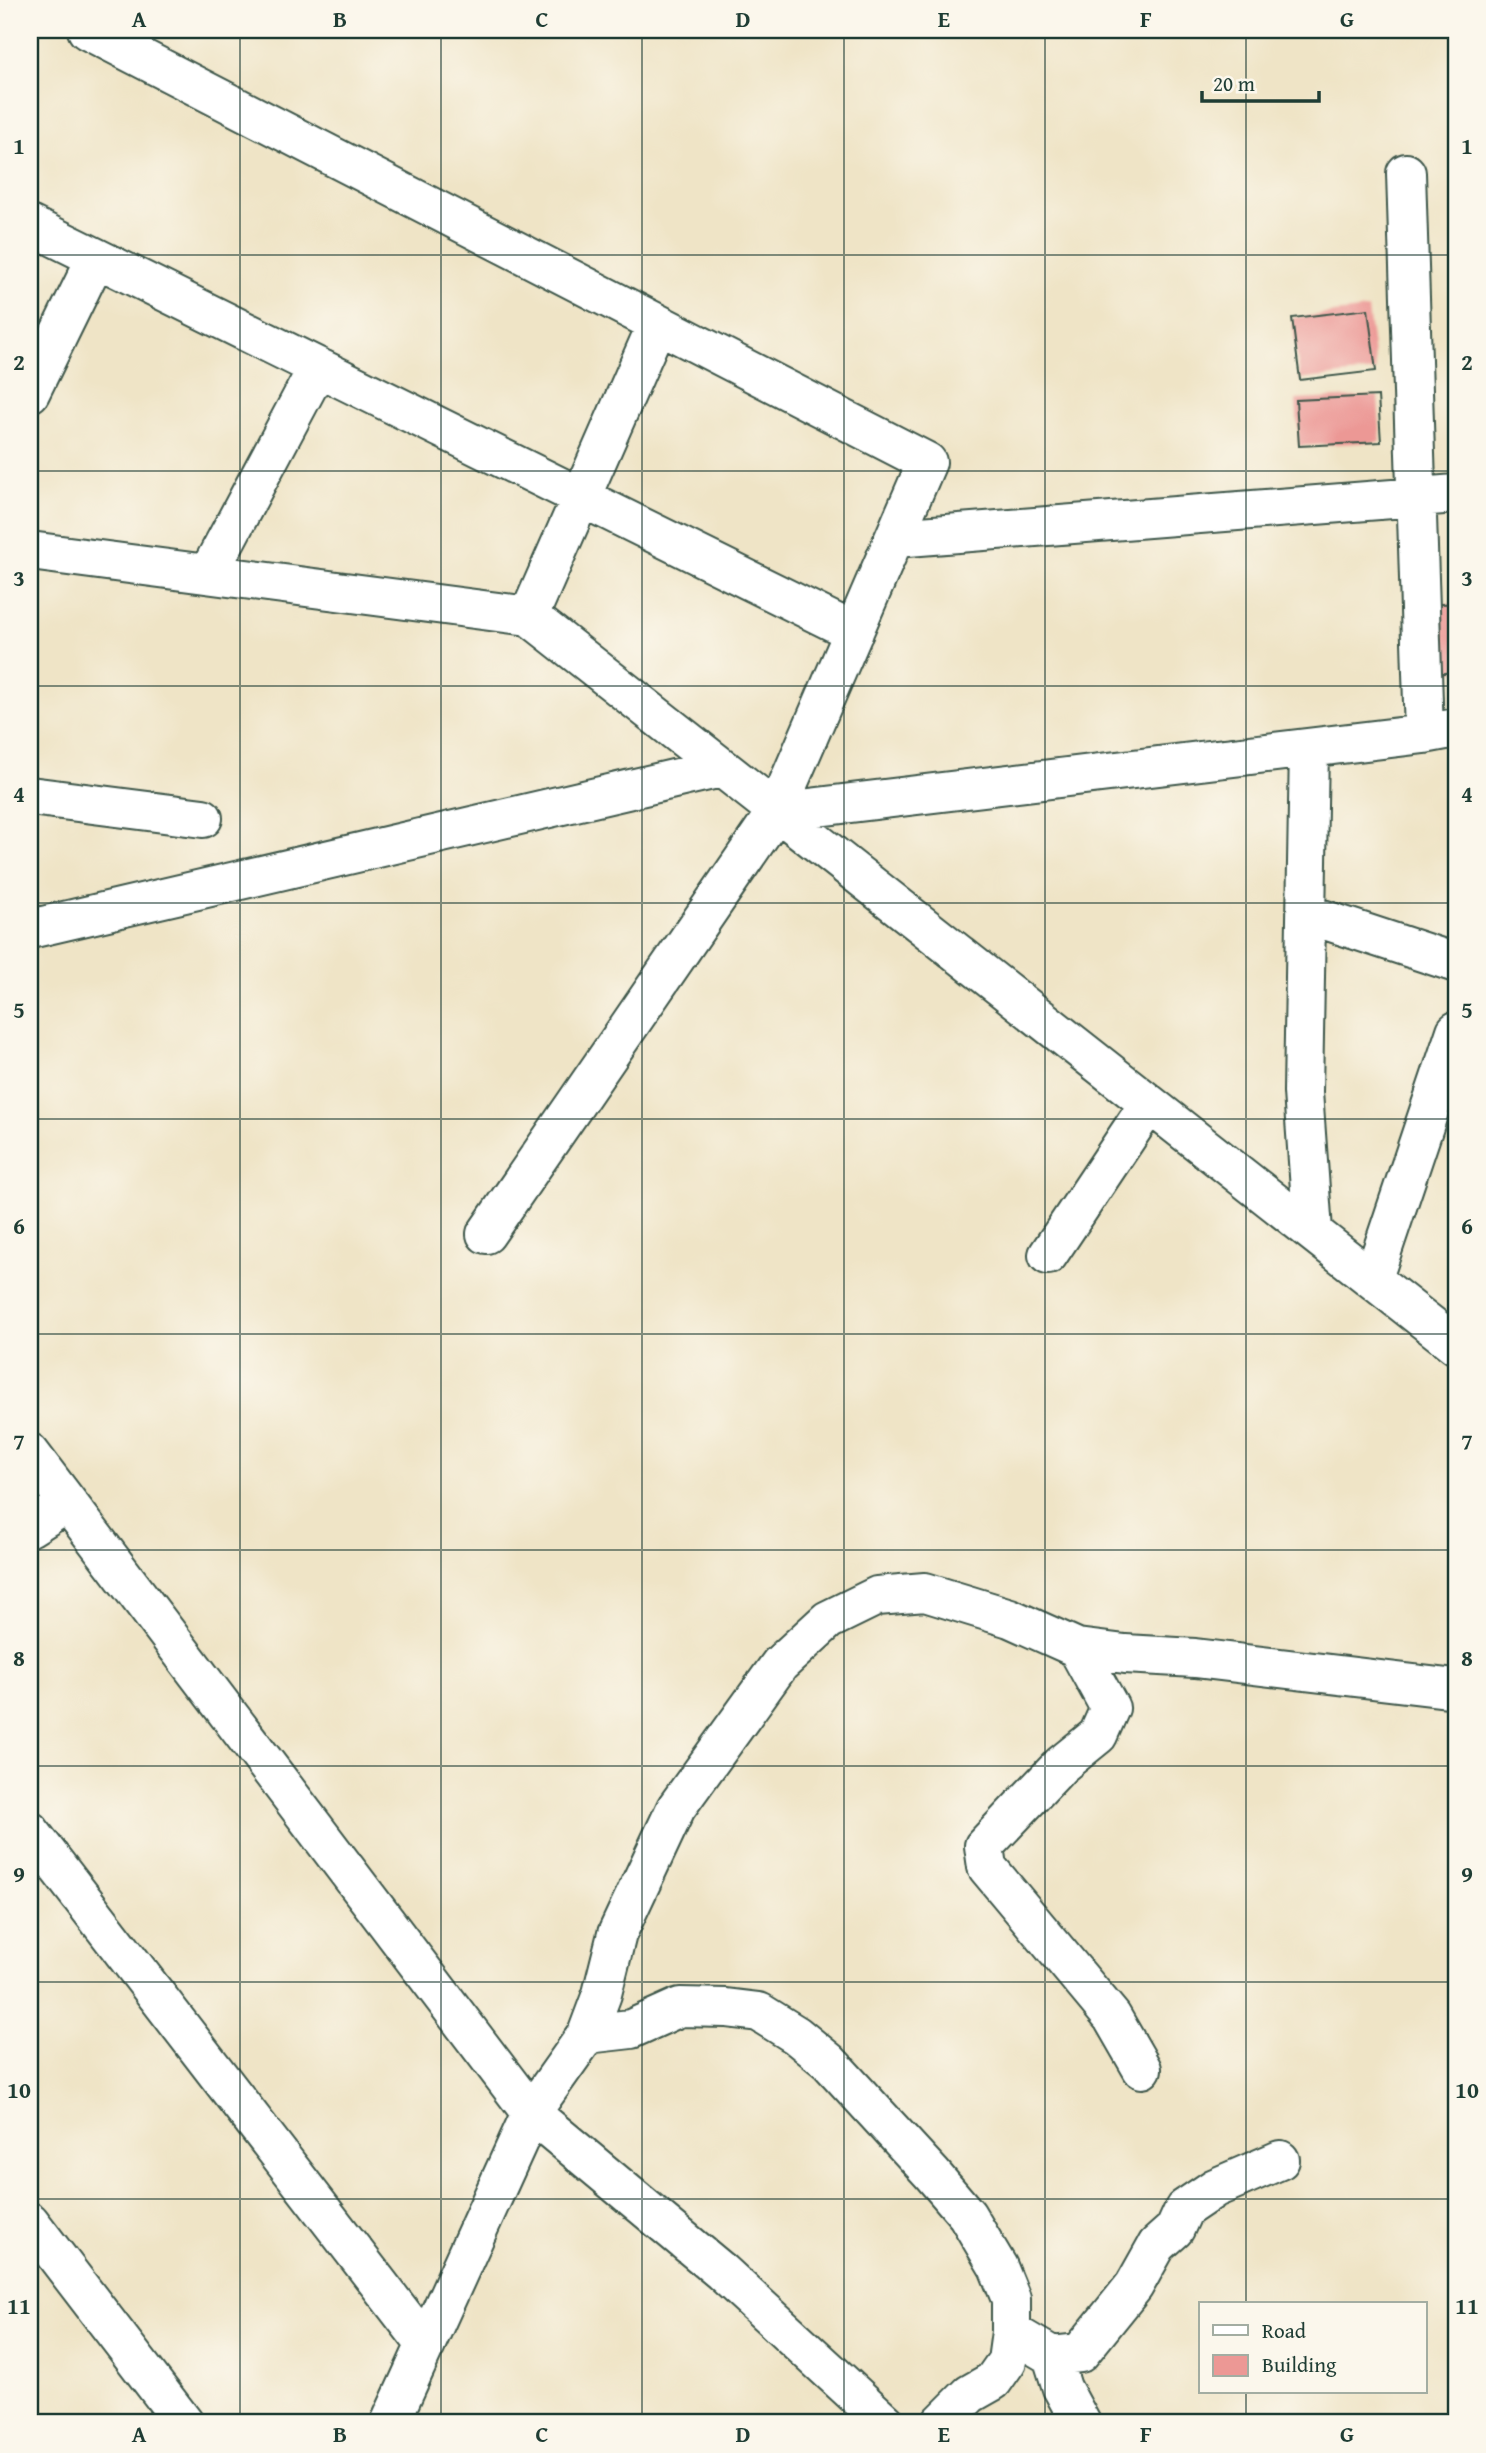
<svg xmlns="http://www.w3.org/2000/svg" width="1486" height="2453" viewBox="0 0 1486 2453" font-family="'Gentium Book Plus',serif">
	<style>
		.building { fill: #ec9895 }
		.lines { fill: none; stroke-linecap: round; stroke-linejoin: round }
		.minor-casing { stroke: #3e564a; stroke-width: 42 }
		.minor { stroke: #fff; stroke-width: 38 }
		.grid { fill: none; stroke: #1f3d34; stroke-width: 2; stroke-opacity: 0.55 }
		.neatline { fill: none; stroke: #1f3d34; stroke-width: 2.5 }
		.grid-label { font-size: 23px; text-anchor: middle; font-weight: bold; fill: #1f3d34 }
	</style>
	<rect width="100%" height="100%" fill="#fbf7ec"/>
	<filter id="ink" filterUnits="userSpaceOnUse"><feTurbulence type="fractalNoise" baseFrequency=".0143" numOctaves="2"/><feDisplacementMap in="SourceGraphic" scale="14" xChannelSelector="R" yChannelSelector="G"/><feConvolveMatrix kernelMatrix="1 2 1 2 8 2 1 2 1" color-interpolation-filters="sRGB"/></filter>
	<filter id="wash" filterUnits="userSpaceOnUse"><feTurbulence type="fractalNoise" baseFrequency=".00686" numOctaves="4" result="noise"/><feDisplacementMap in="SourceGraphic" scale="28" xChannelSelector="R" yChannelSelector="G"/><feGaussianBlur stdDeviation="1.57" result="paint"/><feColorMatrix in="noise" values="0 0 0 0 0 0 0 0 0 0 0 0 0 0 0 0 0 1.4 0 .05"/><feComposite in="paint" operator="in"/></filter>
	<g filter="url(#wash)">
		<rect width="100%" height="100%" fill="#efe4c6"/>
		<g id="blocks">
			<path class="building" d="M1368 309 1376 371 1300 380 1292 318Z
				M1378 396 1381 442 1299 446 1296 400Z
				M1456 603V672L1433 674 1428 605Z"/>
		</g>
	</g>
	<g filter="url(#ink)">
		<use href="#blocks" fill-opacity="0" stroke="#3e564a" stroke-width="2"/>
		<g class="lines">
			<g class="minor-casing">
				<path id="minor" d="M87 30 927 462 776 812 486 1234
					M1406 173 1424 734
					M30 225 854 632
					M30 393 96 258
					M895 538 1456 494
					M30 551 529 616 1456 1345
					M208 574 318 367
					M529 616 657 324
					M1309 748 1303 1092 1313 1231
					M30 796 203 818
					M776 812 1424 734 1456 728
					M1307 914 1456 963
					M30 929 721 768
					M1048 1255 1149 1104
					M1373 1278 1456 1031
					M30 1453 531 2113 722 2272 886 2423
					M30 1527 68 1503
					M1077 1648 1110 1708 1098 1735 1061 1765 984 1846 987 1867 1112 2017 1142 2069
					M30 1831 426 2345
					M587 2034 631 2029 680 2007 726 2008 759 2012 796 2035 829 2062 932 2174 967 2215 998 2267 1011 2299V2332L1007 2361 993 2381 970 2394 941 2423
					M30 2222 184 2423
					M1011 2332 1052 2356 1080 2353 1134 2286 1157 2245 1175 2229 1184 2209 1215 2188 1280 2160
					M1052 2356 1062 2388 1081 2423
					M390 2423 531 2113 587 2034 602 1994 617 1934 676 1808 780 1664 828 1620 877 1596 925 1592 1010 1618 1077 1648 1125 1654 1195 1658 1456 1689"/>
			</g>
			<use href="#minor" class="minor"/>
		</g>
	</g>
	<path class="grid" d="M240 30V2423M441 30V2423M642 30V2423M844 30V2423M1045 30V2423M1246 30V2304M30 255H1456M30 471H1456M30 686H1456M30 903H1456M30 1119H1456M30 1334H1456M30 1550H1456M30 1766H1456M30 1982H1456M30 2199H1456M1246 2392V2423"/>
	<rect width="1486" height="2453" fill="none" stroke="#fbf7ec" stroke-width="77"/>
	<rect x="1199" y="2302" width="228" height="91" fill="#fbf7ec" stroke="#a3ada2" stroke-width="2"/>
	<rect x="1213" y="2325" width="35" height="10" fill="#ffffff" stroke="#a3ada2" stroke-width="2"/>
	<text x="1262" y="2338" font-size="21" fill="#1f3d34">Road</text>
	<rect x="1213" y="2355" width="35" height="21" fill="#ec9895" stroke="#a3ada2" stroke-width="2"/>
	<text x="1262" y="2372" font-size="21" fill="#1f3d34">Building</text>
	<path d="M1202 91v10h117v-10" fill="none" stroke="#1f3d34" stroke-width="3.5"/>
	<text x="1213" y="91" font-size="21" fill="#1f3d34" stroke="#fbf7ec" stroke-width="5" paint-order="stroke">20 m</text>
	<rect x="38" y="38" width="1410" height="2376" class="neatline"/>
	<g class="grid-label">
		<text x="139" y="27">A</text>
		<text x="340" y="27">B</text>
		<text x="542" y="27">C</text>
		<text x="743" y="27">D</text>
		<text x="944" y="27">E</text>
		<text x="1146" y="27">F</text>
		<text x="1347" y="27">G</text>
		<text x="19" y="154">1</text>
		<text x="1467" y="154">1</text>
		<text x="19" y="370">2</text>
		<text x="1467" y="370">2</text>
		<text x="19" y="586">3</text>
		<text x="1467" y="586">3</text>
		<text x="19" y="802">4</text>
		<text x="1467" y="802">4</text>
		<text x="19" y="1018">5</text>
		<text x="1467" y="1018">5</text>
		<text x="19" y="1234">6</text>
		<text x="1467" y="1234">6</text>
		<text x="19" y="1450">7</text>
		<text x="1467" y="1450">7</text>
		<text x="19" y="1666">8</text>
		<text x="1467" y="1666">8</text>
		<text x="19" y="1882">9</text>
		<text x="1467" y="1882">9</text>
		<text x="19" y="2098">10</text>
		<text x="1467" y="2098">10</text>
		<text x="19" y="2314">11</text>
		<text x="1467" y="2314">11</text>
		<text x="139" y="2442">A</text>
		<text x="340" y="2442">B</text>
		<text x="542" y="2442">C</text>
		<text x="743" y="2442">D</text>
		<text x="944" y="2442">E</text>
		<text x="1146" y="2442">F</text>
		<text x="1347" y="2442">G</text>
	</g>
</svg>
